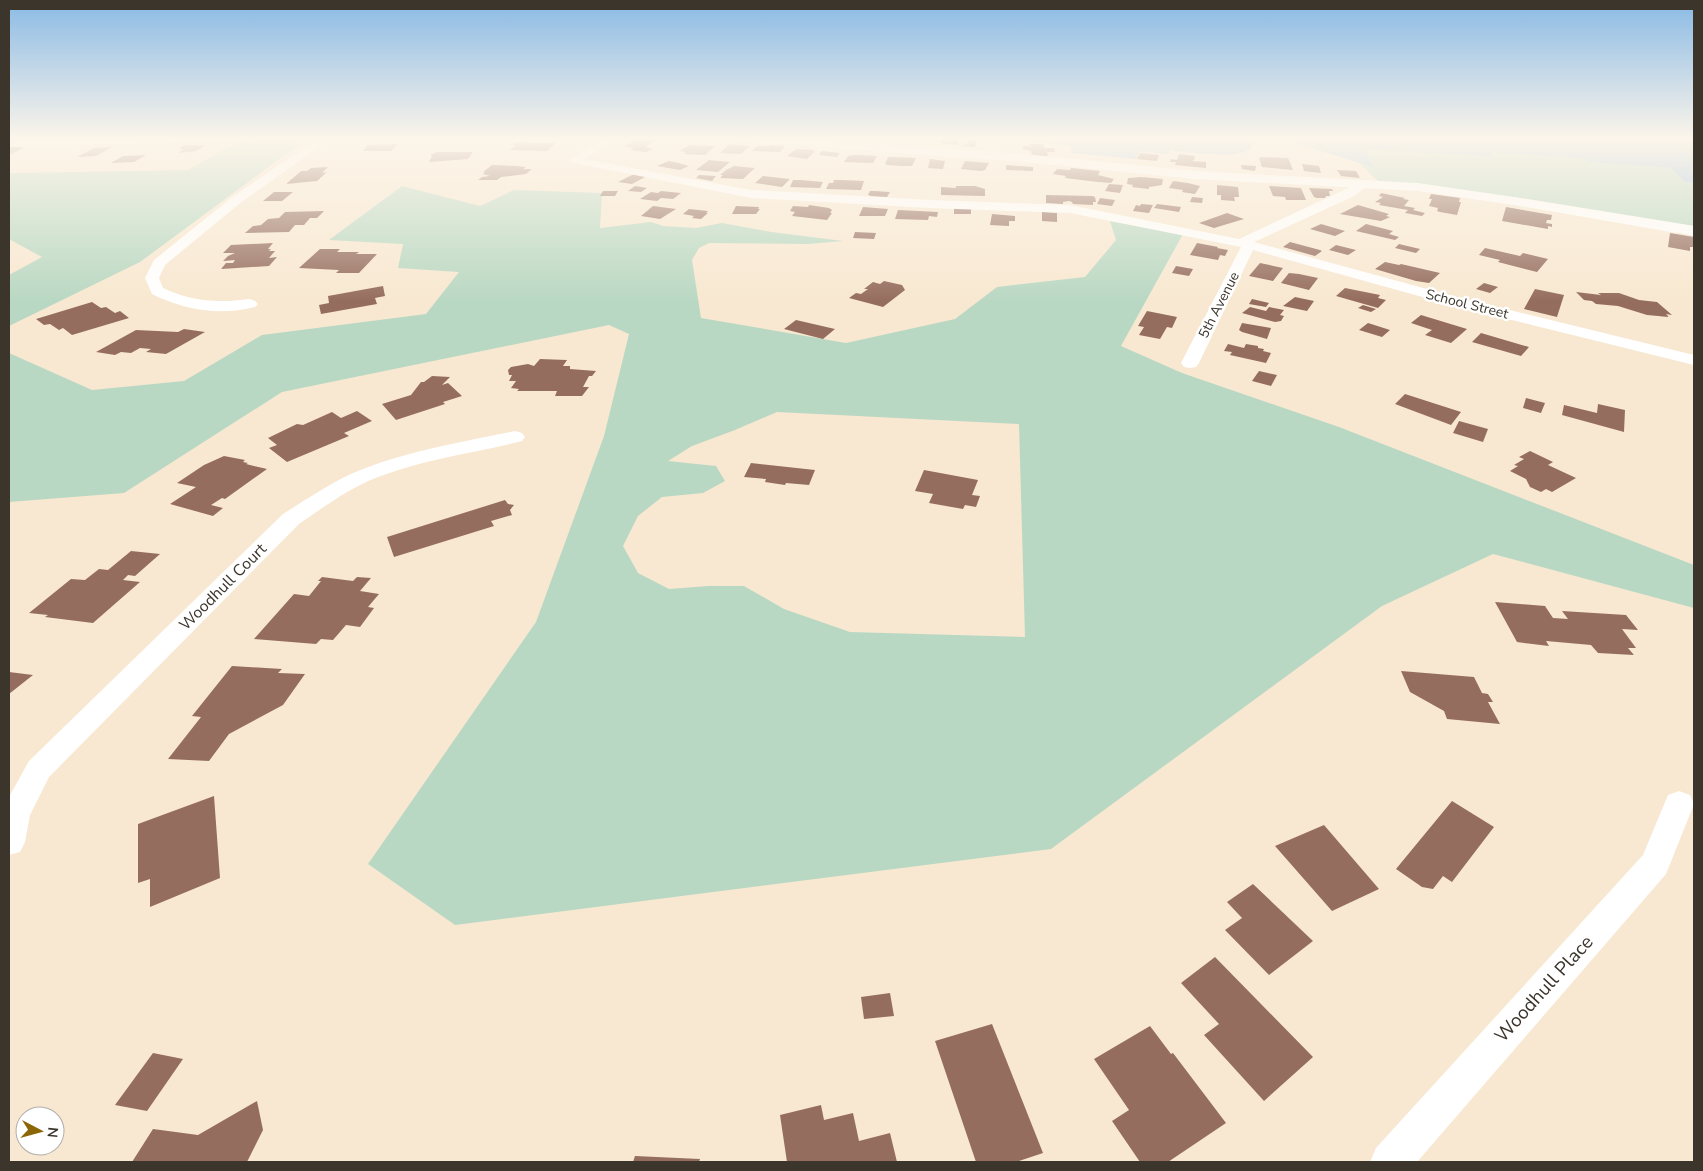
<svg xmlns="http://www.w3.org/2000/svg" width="1703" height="1171" viewBox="0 0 1703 1171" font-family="'Nunito Sans',sans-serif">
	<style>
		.green { fill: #b9d8c3; fill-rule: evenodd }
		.water { fill: #9ec4e0 }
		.building { fill: #956d5e }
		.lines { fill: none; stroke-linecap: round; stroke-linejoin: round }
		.minor { fill: #fff; fill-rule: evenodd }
		.tertiary { fill: #fff; fill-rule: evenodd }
		.secondary { fill: #fff; fill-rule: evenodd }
		.labels { text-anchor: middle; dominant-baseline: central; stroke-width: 5; stroke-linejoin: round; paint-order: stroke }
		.far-street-label { font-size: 14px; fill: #3b352c; stroke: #fff }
		.street-label { font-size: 16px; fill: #3b352c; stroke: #fff }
		.near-street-label { font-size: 19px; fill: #3b352c; stroke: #fff }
	</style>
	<rect width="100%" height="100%" fill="#f8e8d1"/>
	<path class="green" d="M305 140 140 262 9 326V275L42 257 9 239V173L188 170 240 141Z
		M1365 149 1495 157 1491 151 1586 159 1589 162 1670 168 1685 182 1694 183V226L1527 199 1378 181 1359 163 1373 167Z
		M402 186 480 206 514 190 602 193 600 228 651 222 663 226 696 228 722 223 771 232 843 241 808 244 709 243 699 248 692 260 701 318 846 343 955 319 997 287 1085 277 1116 240 1110 221 1183 234 1121 346 1182 373 1339 427 1694 565V608L1493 554 1382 606 1051 849 455 925 368 864 536 622 604 436 629 334 609 325 282 392 124 493 9 502V353L92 390 184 381 262 335 426 314 459 272 398 268 403 244 329 240ZM777 412 1019 424 1025 637 850 632 784 609 744 586H708L669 589 638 573 623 546 638 516 662 497 703 493 725 481 716 466 668 461 692 446 735 430Z"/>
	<path class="water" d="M999 137H1255C1254 140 1253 145 1251 148 1240 160 1185 152 1170 150L1168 154 1139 151 1136 159 1072 153 1071 146Z
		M1276 137H1694V168L1692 169 1694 170V183L1685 182 1670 168 1589 162 1586 159 1491 152 1495 157 1365 149 1373 167Z"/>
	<path class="building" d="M644 137 660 139 647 145H649L645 147 653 149 646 152 630 150 634 148 624 146Z
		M906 137H926L923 141 904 140Z
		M950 137 960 140 957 145 940 143 943 138Z
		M969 140H977L975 147 961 146 967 144Z
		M516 142 533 143H556L547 151 510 150 516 145H512Z
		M398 144 391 151H363L368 145Z
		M729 144 750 146 741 154 720 153Z
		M1029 144H1044V148H1054L1055 152H1047L1048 156H1032L1031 151 1023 149 1022 146H1030Z
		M184 145H206L196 151 178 153 184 149H179Z
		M689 145 715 146 705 155 684 154 686 152 680 151Z
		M770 145 785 146 780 152 752 151 757 146H769Z
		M9 147H18L24 148 9 155Z
		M112 147 96 156 77 157 94 148Z
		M796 149 814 150V152L807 159 787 156Z
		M822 151 840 153 837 157 819 155Z
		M437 152H473L468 159 429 162 432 156 430 155Z
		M1140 153 1159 155 1157 161 1137 159Z
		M1179 154 1195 156 1194 160 1192 161 1206 162V168L1175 165 1176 162H1170L1171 159 1177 160Z
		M146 155 134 162 111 163 123 156Z
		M854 155H861L877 156 873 163 844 162 848 156Z
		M888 157H894L916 158 912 166H902L886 165 887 164H885Z
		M1262 157 1288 158 1293 170 1262 167 1259 158Z
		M930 159 945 161 943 169 928 168Z
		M709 160 730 162 718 172 696 170Z
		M669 161 678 163 689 166 680 170 657 166Z
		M965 161 989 163 985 170 981 171 961 169Z
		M1302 164 1319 166 1321 173 1304 171Z
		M492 165 517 166 526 167 523 169H532L526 174 501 177 497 180H478L482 177 490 176 483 174 485 172H483Z
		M1006 165 1033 167V171L1006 170Z
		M1241 165 1256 166 1255 171 1242 169Z
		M734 166 755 168 743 179 720 178 723 175H720L726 170Z
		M328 167 322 173 327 172 317 181 286 184 301 171H307L311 168Z
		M1071 168 1100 171 1098 175 1114 179 1111 183 1098 182 1065 178 1066 176 1053 174 1057 169 1070 170Z
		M1337 170 1356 171 1360 178 1341 176Z
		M634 174 647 176 632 184 618 182Z
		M699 175 716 176 712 181 696 178Z
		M763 176 790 179 782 187 755 183Z
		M1141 177 1163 179 1162 185 1149 187V189L1132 187 1133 185 1127 184 1128 178Z
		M793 180H801L823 182 820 188 790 187Z
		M834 180H843L864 181 861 190 826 189 829 183H833Z
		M1173 181 1188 183 1200 186 1195 194 1182 192 1183 190 1169 188Z
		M1109 184 1123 185 1120 193 1105 191Z
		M1217 185 1238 187 1239 197H1234L1235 201 1221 200V195H1217Z
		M635 186 647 188 641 192 628 191Z
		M956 186H975L985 189V196L941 195V187L956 188Z
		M1269 186 1301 188 1306 200H1286L1285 197 1273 196Z
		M1309 188 1332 189 1333 191H1329L1330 196H1326L1325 198H1317L1314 197Z
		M603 191H618L615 196H600Z
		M661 191 681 193 673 199 661 198 657 201 640 199 651 192 658 193Z
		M870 191H874L890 192 887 197 871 196 868 195Z
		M274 192H293L282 201H263Z
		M1381 193 1405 198 1403 199 1409 200 1404 206 1415 208 1413 210 1425 213 1422 216 1405 213 1408 210 1379 205 1381 203 1375 202 1383 197 1379 196Z
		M1431 194 1460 198 1459 202H1461L1457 215 1440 212 1437 211 1438 208 1429 206 1432 199H1429Z
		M1046 195 1092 196 1095 197 1096 202H1093V205L1073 204 1072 202 1069 201 1063 202V204L1046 203Z
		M1192 197 1203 198 1202 203 1190 202Z
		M1100 198 1115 200 1112 206 1097 204Z
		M1141 204 1153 205 1149 213 1133 211 1136 205 1140 206Z
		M1157 204 1181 207 1179 212 1154 208Z
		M809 205 829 208 832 210 830 213H832L827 220 792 216 795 212 790 211 793 206 808 207Z
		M1358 205 1389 214 1386 216 1390 217 1381 221 1340 214Z
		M653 206 676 209 660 219 641 216Z
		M736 206 759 207 758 209H760L756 214H732Z
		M863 207 888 209 885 216H859Z
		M1506 207 1552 215 1551 220H1547L1546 223 1552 224V227L1548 226V229L1502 221Z
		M954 208H971V214H954Z
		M689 209 708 211 706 213H708L701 219 692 218 694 216 683 214Z
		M898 210 938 212 937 217 929 216 928 220 895 219Z
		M324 211 317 218H310L304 225H295L289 232 245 233 253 226 261 225 268 219 279 218 285 212Z
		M1042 212 1057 213V222L1042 221Z
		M1227 213 1244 219 1214 228 1199 223Z
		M992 214 1015 216V221H1009V226L990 225Z
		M1321 224 1345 231 1335 236 1310 229Z
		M1366 224 1393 231 1389 234 1399 237 1395 240 1356 231Z
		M855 232 876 233 874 239 853 238Z
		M1670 233 1694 237V247H1690V251L1668 247Z
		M1290 242 1320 250 1322 251 1315 256 1283 247Z
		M273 243 268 249H271L269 251H275L269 258 277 257 269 266 221 269 226 263H233L235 260 223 261 228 256 235 253H223L231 245Z
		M1197 243 1218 247 1217 248 1228 250 1225 256 1220 255 1218 260 1190 255Z
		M1399 244 1420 249 1416 253 1395 248Z
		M1336 245 1356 250 1348 255 1329 250Z
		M1485 248 1520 256 1523 253 1548 259 1537 272 1498 262 1500 260 1479 255Z
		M320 249H340L337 252H359L356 254H377L359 273H336L339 270 299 268Z
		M1385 262 1399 265 1401 264 1440 273 1429 283 1416 281 1375 269Z
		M1260 263 1283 268 1273 281 1249 276Z
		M1176 266 1193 269 1189 276 1172 273Z
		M1289 273 1299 274 1318 278 1309 290 1281 283Z
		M884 281 902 285 905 290 883 307 849 298 856 293 861 294 868 289H864L873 282 880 284Z
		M1484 283 1498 287 1490 293 1476 289Z
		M383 286 385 296 375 298 377 304 321 314 319 305 329 303 328 296Z
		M1345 288 1380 295 1378 298 1386 300 1378 308 1336 296Z
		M1535 289 1564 295 1557 317 1524 309Z
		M1576 292 1601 295 1598 293H1619L1639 300 1657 302 1672 315 1666 314 1669 317 1647 315 1618 306 1596 304 1592 301 1584 300Z
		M1295 297 1314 301 1307 311 1283 306Z
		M1252 299 1269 303 1266 307 1249 304Z
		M92 302 101 308 106 307 115 313 120 311 129 318 72 335 63 328 59 330 50 324 44 325 36 319Z
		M1363 305 1376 309 1371 312 1358 308Z
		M1250 307 1266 311 1269 307 1284 310 1280 315 1284 316 1281 321 1275 322 1242 313Z
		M1147 311 1177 317 1172 328 1167 327 1160 339 1139 335 1144 327 1138 326Z
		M1421 315 1467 329 1451 343 1425 335 1432 330 1411 323Z
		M796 320 835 329 823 339 784 329Z
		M1242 323 1271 328 1267 339 1242 332 1239 330Z
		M1368 323 1390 330 1382 337 1359 330Z
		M184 329 205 332 166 354 146 352 151 349 140 348 131 353 121 352 115 355 96 352 136 330 178 332Z
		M1481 333 1529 347 1521 356 1472 342Z
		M1228 344 1244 348 1246 344 1258 346V348L1264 349 1263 351 1271 353 1266 363 1230 355 1232 352 1224 351Z
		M540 359 567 360 563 366H570V369L596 371 592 376H589L583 387H589L582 396H555L557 391H517L519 389 511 388 516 381H509L512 375H509L508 370 511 367 528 364 534 366Z
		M1259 371 1277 375 1271 386 1252 381Z
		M432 376 450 377 442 385 448 383 462 396 443 402 445 404 396 420 382 404 411 395 421 382H424Z
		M1405 394 1461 412 1451 425 1395 404Z
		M1526 398 1545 403 1541 413 1523 408Z
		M1598 404 1625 410 1624 432 1562 415 1564 405 1597 413Z
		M357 411 372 421 344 433 349 436 287 462 269 448 277 445 268 438 297 424 303 425 332 412 341 418Z
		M1459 421 1488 429 1483 442 1453 433Z
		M1530 451 1553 462 1548 465 1576 478 1552 492 1546 489 1541 492 1530 487 1526 479 1510 471 1518 466 1514 465 1524 459 1519 457Z
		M224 456 245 460 243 462 248 463 246 464 267 469 225 499 222 498 211 505 223 508 213 516 170 504 196 487 177 483 204 465Z
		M751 463 815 470 809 485 786 483 785 485 765 482 766 479 744 477Z
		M924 470 978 480 972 495 980 496 976 507 965 505 963 509 929 503 933 494 915 491Z
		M505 500 508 504 514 505 510 510 512 515 491 521 494 526 394 557 387 537Z
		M131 551 160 554 135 576 128 575 123 580 140 582 93 623 45 617 48 615 29 613 71 579 85 580 99 569 108 570Z
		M322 577 353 581 357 577 371 578 360 591 379 594 368 607 374 608 360 627 346 625 333 640 321 639 316 644 254 639 294 594 309 596 321 581H318Z
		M1495 602 1545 606 1553 618 1568 619 1562 611 1626 615 1638 630 1622 629 1636 648H1628L1634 655 1598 653 1591 645 1546 641 1549 646 1517 642Z
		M232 666 282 669 278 673 305 674 283 705 229 734 209 761 168 759 201 717 192 716Z
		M1401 671 1474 677 1482 693 1488 694 1493 702H1488L1500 724 1447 719 1444 711 1410 692Z
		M9 672 33 675 9 694Z
		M214 796 220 878 150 907V879L138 883V824Z
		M1452 801 1494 827 1452 882 1443 876 1433 889 1422 887 1396 869Z
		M1324 825 1379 889 1332 911 1275 846Z
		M1253 884 1313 941 1269 975 1225 930 1242 918 1227 902Z
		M1215 957 1313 1057 1264 1101 1204 1035 1219 1024 1181 983Z
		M890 993 894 1016 864 1019 861 997Z
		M992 1024 1043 1153 1016 1162H976L935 1041Z
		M1150 1026 1171 1054 1173 1053 1226 1123 1168 1162H1140L1112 1121 1129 1110 1094 1059Z
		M153 1053 183 1059 147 1111 115 1105Z
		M257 1101 263 1130 247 1162H132L153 1129 198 1135Z
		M821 1105 824 1120 853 1113 859 1141 890 1133 897 1162H787L780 1115Z
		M635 1156 700 1159 699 1162H633Z"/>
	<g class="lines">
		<path class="minor" d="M320 137H332L239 204 165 265 159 278 163 288C192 302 219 303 250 299L255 301 258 304 255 307C220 316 184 310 152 294L145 278 154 260 231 198Z
			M605 137H617L584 159 751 190 930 200 1070 205 1239 239 1363 181 1369 185 1354 196 1254 242 1464 299 1694 355V365L1455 306 1253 250 1199 363 1196 367 1190 368 1184 367 1181 363 1241 247 1070 213 930 208 751 198 574 163 568 160Z
			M515 431 522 433 525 437 522 441C474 453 424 459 378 477 349 488 324 507 299 524L49 777 30 815 25 842 20 852 9 855V797L29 761 283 514C309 498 334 480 363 469 411 450 464 442 515 431Z
			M1679 791 1690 795 1694 804 1666 874 1417 1162H1370L1376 1148 1643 855 1668 795Z"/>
		<path class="tertiary" d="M1514 197 1676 223 1681 225 1684 228 1681 231 1676 233 1509 204 1507 201 1509 198Z"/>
		<path class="secondary" d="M68 137H238L232 141 9 146V138Z
			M727 137H784L1025 154 1195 171 1418 183 1514 197 1519 198 1521 201 1519 204 1514 205 1418 191 1195 179 1025 162 733 141Z
			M1676 223 1694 226V236L1671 231 1668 228 1671 225Z"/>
	</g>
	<linearGradient id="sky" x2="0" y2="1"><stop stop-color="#8abae5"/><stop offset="0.46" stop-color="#fcf5ea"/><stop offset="1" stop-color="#fcf5ea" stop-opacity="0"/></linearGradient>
	<rect width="1703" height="301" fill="url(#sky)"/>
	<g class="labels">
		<g class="far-street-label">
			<text transform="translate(1467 304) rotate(14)">School Street</text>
			<text transform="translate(1219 305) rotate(-63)">5th Avenue</text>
		</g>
		<g class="street-label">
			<text transform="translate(223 587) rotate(-45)">Woodhull Court</text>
		</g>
		<g class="near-street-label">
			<text transform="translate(1544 989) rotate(-48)">Woodhull Place</text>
		</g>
	</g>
	<rect width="1703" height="1171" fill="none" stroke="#3b352c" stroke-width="20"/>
	<g transform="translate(40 1131) rotate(96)"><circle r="24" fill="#ffffff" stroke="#b1aeab"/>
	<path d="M0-4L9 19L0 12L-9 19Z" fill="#8b6606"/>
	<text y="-8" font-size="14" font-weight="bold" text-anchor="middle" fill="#3b352c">N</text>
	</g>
</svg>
